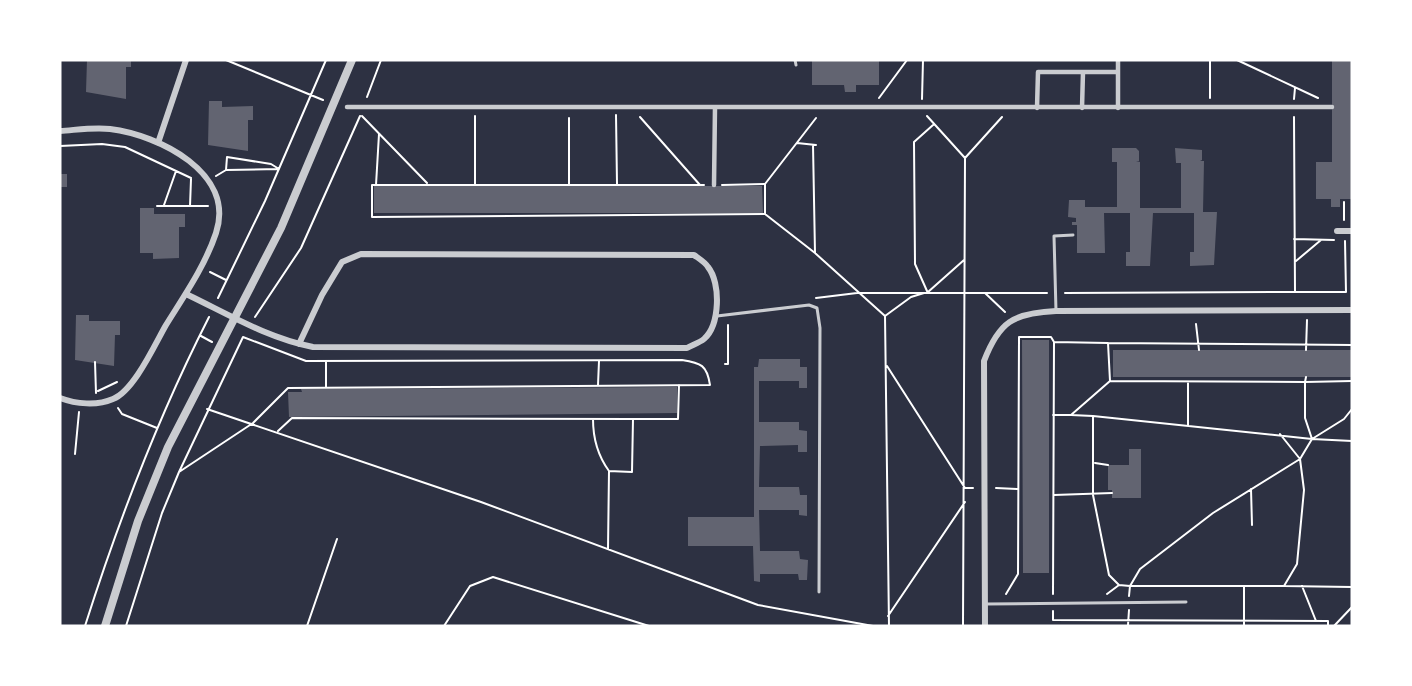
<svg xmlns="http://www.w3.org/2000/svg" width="1412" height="686" viewBox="0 0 1412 686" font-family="Barlow,sans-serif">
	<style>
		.building { fill: #626471 }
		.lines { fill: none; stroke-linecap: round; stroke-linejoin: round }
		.path { stroke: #fff; stroke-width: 2 }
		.service { stroke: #caccd0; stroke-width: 3 }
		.pedestrian { stroke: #caccd0; stroke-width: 4.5 }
		.minor { stroke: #caccd0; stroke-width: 6 }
		.tertiary { stroke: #caccd0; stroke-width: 8 }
	</style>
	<rect width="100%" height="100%" fill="#2d3142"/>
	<path class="building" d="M87 60H131V67H126V99L86 92Z
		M812 60H879V85H856V92H845L844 85H812Z
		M1332 60H1352V199H1340V207H1331V199H1316V162H1332Z
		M209 101H222V107L253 106V120H248V151L208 145Z
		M1112 148H1136L1139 151V161H1136L1140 162V208H1181V163H1176L1175 148 1202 150V160L1200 161H1204L1203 212H1217L1214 265 1190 266V252H1194V213H1153L1150 266H1126V252H1130V213H1104L1105 253H1077V225H1072V222H1076V218L1068 217 1069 200H1085V207H1117V162H1112Z
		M60 174H67V187H60Z
		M374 186H762L763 213H374Z
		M140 208H154V214H185V227H179V258L153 259V253H140Z
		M76 315H89V321H120V335H115L114 366 75 360Z
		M1022 340H1049V573H1023Z
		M1113 350H1352V377H1113Z
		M759 359H800V367H807V388H799V381H759V422H799V430L807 431V452H798V445L760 446 759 487H799L800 495H807V516L799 515V510H759L760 551H799L800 559 808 560 807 580H799L798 574H760V582L754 581 753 546H688V517H754V367H758Z
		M677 387V413L289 417 288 392H302L301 389Z
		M1129 449H1141V498H1112V490H1108V465H1129Z"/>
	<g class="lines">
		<path class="path" d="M226 60 323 100
			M1210 60V98
			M1237 60 1318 98
			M367 97 381 60
			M879 98 907 60
			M922 99 923 60
			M1294 99 1295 88
			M616 115 617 184
			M362 116 427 183
			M475 116V185
			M927 116 965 158
			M640 117 700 185
			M797 143 816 145
			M813 145 815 253
			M60 146 102 144 125 147 191 178
			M227 157 271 164 279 169 226 170Z
			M216 176 226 170
			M569 184V118
			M765 184V214
			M376 185 379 134
			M704 185H372V217L765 214 815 253 885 316 889 626
			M722 185 765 184 816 118
			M1344 202V220
			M164 205 176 171
			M157 206H208
			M190 206 191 179
			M1294 239 1334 240
			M1296 261 1321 240
			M210 272 226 280
			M927 291 915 264 914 142 933 125
			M928 292 964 260
			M1296 292H1346L1345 241
			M985 293 1005 312
			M1065 293 1295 292 1294 117
			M218 298 265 201 326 60
			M816 298 857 293H1047
			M885 316 911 297 924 293
			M255 317 301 248 360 116
			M1196 324 1199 350
			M201 336 212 342
			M1352 345 1108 343 1110 381 1071 415 1093 416V495L1109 575 1119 585 1130 586H1284L1297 564 1304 490 1300 459 1312 439 1344 419 1352 409
			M1306 350 1307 320
			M95 362 96 393
			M725 364H728V325
			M887 366 965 488H973
			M1110 381 1305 382 1306 377
			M598 385 599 361
			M326 387V361
			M98 391 117 382
			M118 408 122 414 157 428
			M207 409 481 502 758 605 873 626
			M1053 415H1071
			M1093 416 1312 439 1352 441
			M593 419C593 437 598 456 609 471
			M1188 425V383
			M278 431 292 418 633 419
			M1312 439 1305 418V382L1352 381
			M75 454 79 412
			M1095 463 1108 465
			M996 488 1017 489
			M1251 489 1252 525
			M1054 495 1112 493
			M608 549 609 471 632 472 633 419H678L679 385
			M1284 586 1352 587
			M1302 586 1316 621
			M1006 594 1018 574 1019 337H1051L1054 342
			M1053 594 1054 342 1108 343
			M1107 594 1119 585
			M1129 596 1130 586 1140 569 1213 513 1300 459 1280 434
			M1053 611V620L1328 621V626
			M888 616 965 502
			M1128 625 1129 610
			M1244 625V586
			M85 626C119 519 158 417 209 317
			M126 626 162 513 179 472 243 337 306 361 682 360C701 363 707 365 710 385L288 388 253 423 179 472
			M307 626 337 539
			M444 626 470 586 493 577 649 626
			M963 626 965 158 1002 117
			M1334 626 1352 607"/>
		<path class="service" d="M795 60 796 65
			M1056 311 1054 236 1073 235
			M717 316 809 305 817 308 820 328 819 592
			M986 604 1186 602"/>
		<path class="pedestrian" d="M1118 72V108
			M347 107H1332
			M1037 108 1038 72H1118V60
			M1082 108 1083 72
			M714 185 715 107"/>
		<path class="minor" d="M60 131C76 130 94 127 110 129 159 135 236 173 216 233 205 266 184 296 166 325 155 344 134 391 113 399 97 406 76 404 60 398
			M158 143 186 60
			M1337 231H1352
			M186 294C228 314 267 338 313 347L687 348C692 345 699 343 704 339 720 325 721 283 708 267 705 262 698 258 694 255L361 254 342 262 322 295 299 344
			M985 626 984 361C999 322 1013 313 1056 311L1352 310"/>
		<path class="tertiary" d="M105 626 138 521 168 447 281 228 352 60"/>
	</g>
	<rect width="1412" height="686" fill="none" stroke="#ffffff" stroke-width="123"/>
</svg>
